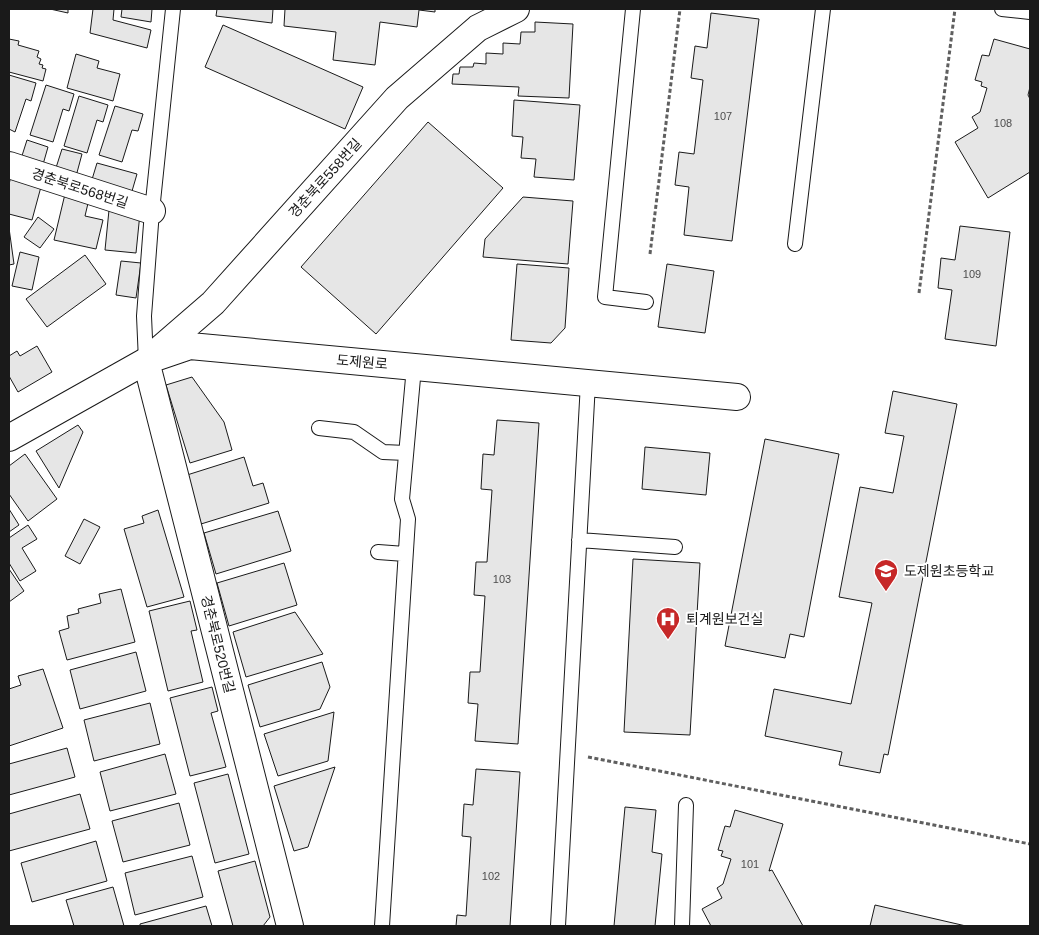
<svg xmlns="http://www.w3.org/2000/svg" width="1039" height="935" viewBox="0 0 1039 935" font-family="Arial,'Noto Sans KR',sans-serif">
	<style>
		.building { fill: #e6e6e6; stroke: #1a1a1a }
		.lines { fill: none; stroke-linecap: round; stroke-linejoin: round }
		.lane-casing { stroke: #1a1a1a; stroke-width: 16 }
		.street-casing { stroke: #1a1a1a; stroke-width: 28 }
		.path { stroke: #5f5f5f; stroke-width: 3; stroke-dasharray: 4 2.5; stroke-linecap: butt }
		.lane { stroke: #fff; stroke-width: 14 }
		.street { stroke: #fff; stroke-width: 26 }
		.labels { text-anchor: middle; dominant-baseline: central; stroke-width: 4; stroke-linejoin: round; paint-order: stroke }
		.number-label { font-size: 11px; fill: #4d4d4d }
		.street-label { font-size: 14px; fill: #1a1a1a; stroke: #fff }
		.poi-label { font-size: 14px; fill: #1a1a1a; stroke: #fff; text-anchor: start }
	</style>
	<rect width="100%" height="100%" fill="#fff"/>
	<path class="building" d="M50 9H68V13Z
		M93 9H114L113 20 151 30 147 48 90 33Z
		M122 9H152L151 22 121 17Z
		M217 9H273L272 23 216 16Z
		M285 9H435V12L419 10 417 27 380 22 375 65 333 60 336 32 284 26Z
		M711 13 759 19 732 241 684 235 689 187 675 185 679 152 694 154 703 80 691 78 695 46 707 48Z
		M535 22 573 24 569 98 518 96 519 87 452 84 453 74H459L460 67H473L474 63 486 64V53L503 54V43L520 44 521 32H535Z
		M223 25 363 87 345 129 205 67Z
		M9 39 19 41 18 45 39 51 37 57 41 59 39 64 43 65 42 68 46 69 43 81 9 72Z
		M994 39 1030 49V87L1028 95 1030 99V172L988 198 955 142 978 128 972 117 980 112 987 88 981 86 982 82 975 80 982 55 989 56Z
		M76 54 99 61 97 68 120 74 113 101 67 88Z
		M9 75 36 83 31 101 26 99 15 132 9 129Z
		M46 85 74 94 69 111 63 109 53 142 30 135Z
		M79 96 108 105 103 122 97 120 87 153 64 146Z
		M514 100 580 105 574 180 534 177 536 159 521 158 523 137 512 136Z
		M115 106 143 114 138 131 132 130 122 162 99 155Z
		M428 122 503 188 376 334 301 267Z
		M27 140 48 147 42 168 20 162Z
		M62 149 82 154 75 180 54 174Z
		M97 163 137 174 130 198 90 186Z
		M11 175 42 183 32 220 9 214V185Z
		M65 194 89 199 85 216 103 220 96 249 54 240Z
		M523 197 573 201 568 264 483 257 485 239Z
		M109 210 140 213 136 253 105 250Z
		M38 217 54 229 40 248 24 237Z
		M960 226 1010 232 996 346 945 339 952 290 938 288 941 258 955 260Z
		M9 228 14 264 9 265Z
		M20 252 39 257 32 290 12 286Z
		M85 255 106 284 47 327 26 299Z
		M121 261 141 263 136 298 116 295Z
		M517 264 569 268 565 328 551 343 511 340Z
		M667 264 714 271 705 333 658 327Z
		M37 346 52 372 18 392 9 376V356L17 351 20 356Z
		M192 377 224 422 232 450 190 463 166 385Z
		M893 391 957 404 888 755 884 754 880 773 839 765 842 752 765 736 774 689 851 704 872 603 839 597 860 487 893 493 904 436 885 433Z
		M497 420 539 423 518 744 475 741 478 704 468 703 470 672H480L485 596 474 595 476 562H487L492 490 481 489 483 454 494 455Z
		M78 425 83 432 59 488 36 451Z
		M765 439 839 454 804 637 790 634 785 658 725 646Z
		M645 447 710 453 706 495 642 489Z
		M25 454 57 499 28 521 9 494V466Z
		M244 457 253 486 263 483 269 503 201 524 187 475Z
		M9 509 19 525 9 532Z
		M158 510 184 597 147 607 124 529 144 523 142 516Z
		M278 511 291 551 216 574 204 533Z
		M84 519 100 527 80 564 65 556Z
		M28 525 37 539 22 548 36 571 20 581 9 563V538Z
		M633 559 700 563 690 735 624 732Z
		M284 563 297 605 229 626 217 583Z
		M9 569 24 591 9 602Z
		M121 589 135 642 67 660 59 631 69 628 67 616 79 613 78 609 101 603 99 594Z
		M190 601 197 630 191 631 203 682 168 691 149 611Z
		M295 612 323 654 246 677 233 632Z
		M136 652 146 691 80 709 70 670Z
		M322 662 330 687 320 709 260 727 248 685Z
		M43 669 63 728 9 746V689L21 685 18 676Z
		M212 687 218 711 211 713 226 767 190 776 170 698Z
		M150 703 160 744 94 761 84 720Z
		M334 712 328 761 278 776 264 734Z
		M67 748 75 777 9 795V764Z
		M165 754 176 794 110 811 100 772Z
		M335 767 308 847 294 851 274 786Z
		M476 769 520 772 510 926H456L457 915 466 916 471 837 462 836 464 804 473 805Z
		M228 774 249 854 215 863 194 783Z
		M80 794 90 829 9 851V814Z
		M179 803 190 845 123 862 112 821Z
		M625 807 656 810 652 852 662 854 655 926H614Z
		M735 810 783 824 769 871 772 870 803 926H711L702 909 722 898 717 888 723 884 731 859 721 856 723 851 718 850 725 826 730 827Z
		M96 841 107 881 32 902 21 863Z
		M192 856 203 897 135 915 125 873Z
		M255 861 270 917 263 926H233L218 871Z
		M113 887 124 926H74L66 900Z
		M875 905 966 926H870Z
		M206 906 212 926H140V924Z"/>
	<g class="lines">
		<g class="lane-casing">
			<path id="lane" d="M633 9 605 297 646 302
				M1002 9 1030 12
				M795 244 823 9
				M146 361 144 316 152 211 173 9
				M319 428 354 432 383 452 406 453
				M579 540 675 547
				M378 552 405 554
				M382 926 408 519 402 499 414 367
				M558 926 588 383
				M682 926 686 805"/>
		</g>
		<g class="street-casing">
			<path id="street" d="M9 165 152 211
				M9 438 146 361 190 346 737 397
				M290 926 146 361 213 303 397 98 478 28 516 9"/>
		</g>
		<path class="path" d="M650 254 680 9
			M919 293 955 9
			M588 757 1030 844"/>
		<use href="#lane" class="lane"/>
		<use href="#street" class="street"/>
	</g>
	<defs>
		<g id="school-pin" transform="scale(1.25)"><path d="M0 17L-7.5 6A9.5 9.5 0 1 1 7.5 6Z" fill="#c62828" stroke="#fff"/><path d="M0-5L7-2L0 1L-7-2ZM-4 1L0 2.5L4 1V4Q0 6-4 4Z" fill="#fff"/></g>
		<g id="hospital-pin" transform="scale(1.25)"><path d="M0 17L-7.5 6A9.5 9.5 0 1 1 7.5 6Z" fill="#c62828" stroke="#fff"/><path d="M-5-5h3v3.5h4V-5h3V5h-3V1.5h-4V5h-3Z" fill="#fff"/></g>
	</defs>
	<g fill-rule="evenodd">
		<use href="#school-pin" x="886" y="571"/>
		<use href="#hospital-pin" x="668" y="619"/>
	</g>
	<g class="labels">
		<g class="number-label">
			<text x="723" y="116">107</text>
			<text x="1003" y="123">108</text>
			<text x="972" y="274">109</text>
			<text x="502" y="579">103</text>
			<text x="750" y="864">101</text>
			<text x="491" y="876">102</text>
		</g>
		<g class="street-label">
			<text transform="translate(325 178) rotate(-48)">경춘북로558번길</text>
			<text transform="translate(80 188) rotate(18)">경춘북로568번길</text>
			<text transform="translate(362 362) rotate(5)">도제원로</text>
			<text transform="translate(218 644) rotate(76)">경춘북로520번길</text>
		</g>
		<g class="poi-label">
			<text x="904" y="571">도제원초등학교</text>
			<text x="686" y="619">퇴계원보건실</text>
		</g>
	</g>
	<rect width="1039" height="935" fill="none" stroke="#1a1a1a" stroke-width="20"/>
</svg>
